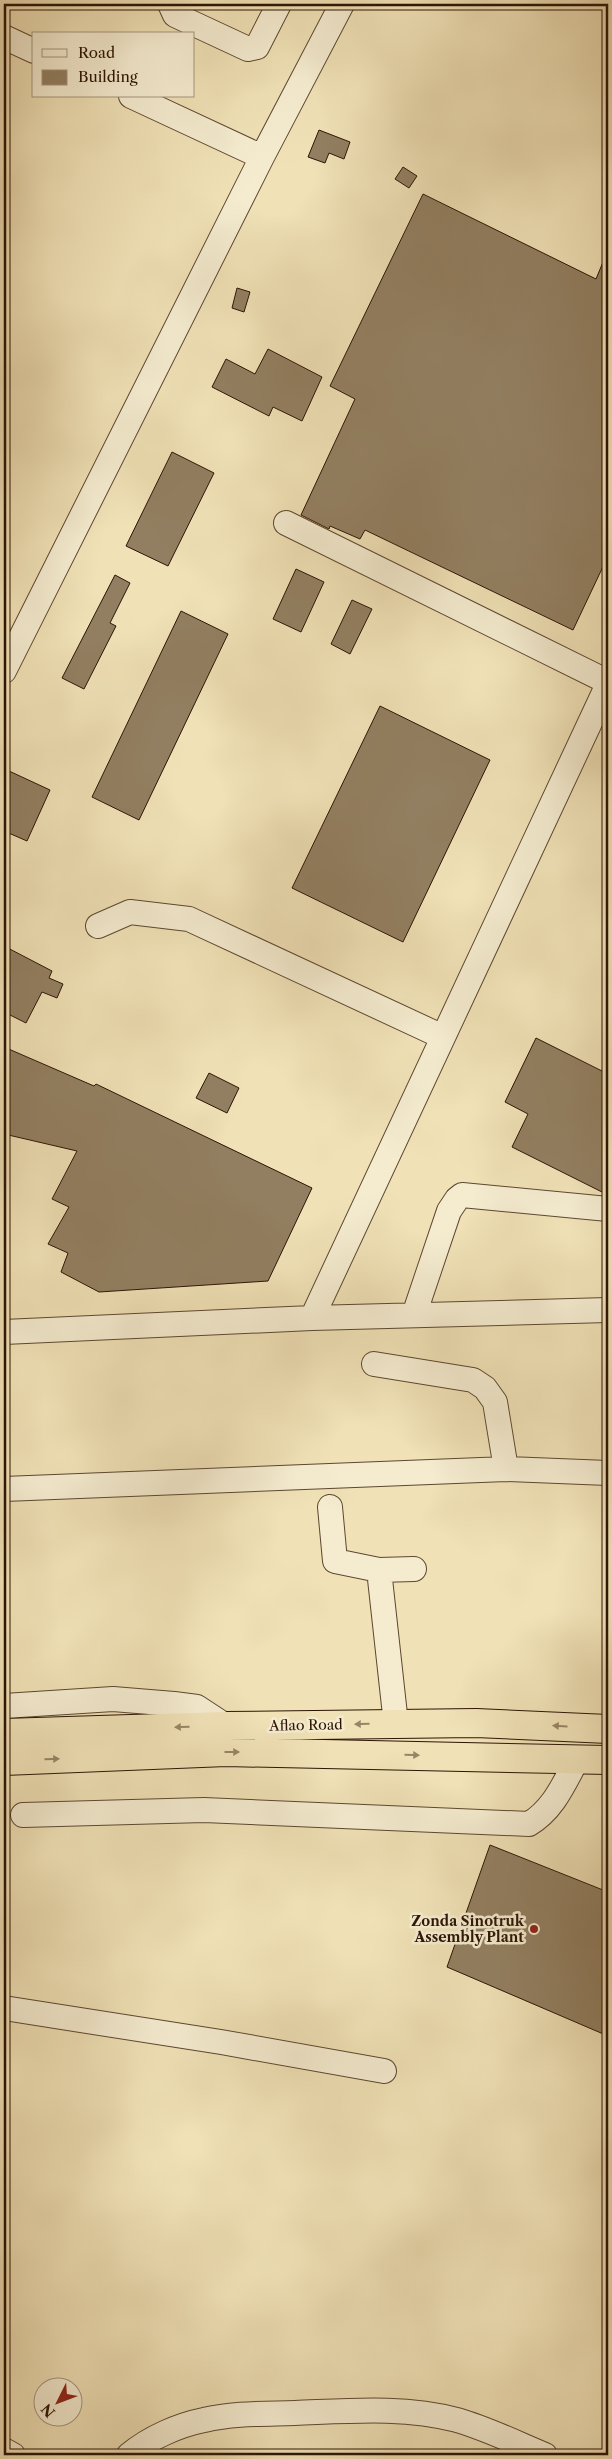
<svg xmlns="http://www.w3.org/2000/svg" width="612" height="2459" viewBox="0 0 612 2459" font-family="'Libre Caslon Text',serif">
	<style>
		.building { fill: #927f61; stroke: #2c1404 }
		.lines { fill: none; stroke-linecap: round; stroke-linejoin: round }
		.minor-casing { stroke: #5d4730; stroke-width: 26 }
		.highway-casing { stroke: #2c1404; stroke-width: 30 }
		.minor { stroke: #f5ecd0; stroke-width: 24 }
		.highway { stroke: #f0e1b6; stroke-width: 28 }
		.oneway { fill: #988566 }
		.poi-dot { fill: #8f2418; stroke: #f5ecd0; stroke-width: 2 }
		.labels { text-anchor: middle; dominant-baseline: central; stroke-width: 5; stroke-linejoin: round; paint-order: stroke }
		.street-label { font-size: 14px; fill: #2c1404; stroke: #f5ecd0 }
		.poi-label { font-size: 14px; font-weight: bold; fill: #2c1404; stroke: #f5ecd0; text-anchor: end }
	</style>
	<rect width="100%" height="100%" fill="#f0e1b6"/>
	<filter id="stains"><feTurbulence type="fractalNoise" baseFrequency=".004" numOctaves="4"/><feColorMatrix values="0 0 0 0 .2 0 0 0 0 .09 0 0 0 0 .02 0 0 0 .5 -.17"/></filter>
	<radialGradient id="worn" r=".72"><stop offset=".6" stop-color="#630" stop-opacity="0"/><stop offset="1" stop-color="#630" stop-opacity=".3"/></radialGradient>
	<path class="building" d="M319 130 350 142 344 159 329 153 325 163 308 157Z
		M403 167 417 176 409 188 395 179Z
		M423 194 596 279 608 250V556L573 630 365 530 360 539 330 526 329 529 301 515 355 399 330 386Z
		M237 288 250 292 244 312 232 308Z
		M268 349 322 377 302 421 273 407 269 416 212 387 226 359 255 374Z
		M172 452 214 473 168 566 126 546Z
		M296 569 324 582 301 632 273 619Z
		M115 575 130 583 110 623 116 626 84 689 62 678Z
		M352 600 372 609 350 654 331 644Z
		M181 611 228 634 139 820 92 797Z
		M380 706 490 760 403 942 292 888Z
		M9 771 50 790 27 841 4 831V784Z
		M4 946 52 971 49 978 63 984 57 998 42 992 26 1023 4 1012Z
		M536 1038 608 1074V1185L604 1193 512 1147 528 1114 505 1102Z
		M4 1047 94 1086 96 1084 312 1188 268 1281 99 1292 61 1272 68 1253 48 1244 69 1207 52 1199 77 1151 4 1134Z
		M209 1073 239 1088 227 1113 196 1098Z
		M490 1845 608 1892V2036L447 1967Z"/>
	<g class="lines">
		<g class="minor-casing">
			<path id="minor" d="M170 4 175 15 248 49 257 47 279 4
				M4 37 34 51
				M131 96 262 157
				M286 523 608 682
				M4 671 262 157 342 4
				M98 926 130 912 189 919 443 1037
				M414 1315 449 1211 457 1199 462 1195 608 1209
				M312 1318 608 684
				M4 1332 312 1318 608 1310
				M374 1364 473 1380 485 1388 495 1402 506 1469
				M4 1489 506 1469 608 1473
				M330 1507 335 1561 379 1570 396 1724
				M379 1570 414 1569
				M4 1706 113 1699 174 1704 197 1707 226 1726
				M23 1815 204 1810 529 1824C554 1809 564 1783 578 1758
				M4 2008 221 2042 384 2071
				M4 2450 13 2455
				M129 2455C149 2438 179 2425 204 2420 234 2413 265 2414 295 2413 349 2411 404 2406 457 2420 488 2429 516 2443 545 2455"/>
		</g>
		<g class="highway-casing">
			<path id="highway" d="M4 1733 226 1726 476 1723 608 1729
				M4 1761 226 1752 608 1760"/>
		</g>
		<use href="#minor" class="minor"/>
		<use href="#highway" class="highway"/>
	</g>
	<defs><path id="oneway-solid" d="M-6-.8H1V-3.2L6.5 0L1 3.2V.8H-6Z" transform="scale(1.25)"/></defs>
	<g class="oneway">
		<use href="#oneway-solid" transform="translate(362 1724) rotate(179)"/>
		<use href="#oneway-solid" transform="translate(560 1726) rotate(-177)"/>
		<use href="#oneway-solid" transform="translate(182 1727) rotate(178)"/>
		<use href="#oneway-solid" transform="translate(232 1752)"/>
		<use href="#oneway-solid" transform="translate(412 1755) rotate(1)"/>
		<use href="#oneway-solid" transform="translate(52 1759) rotate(-2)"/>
	</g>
	<circle class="poi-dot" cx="534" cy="1929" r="5"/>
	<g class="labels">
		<g class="street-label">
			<text transform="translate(306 1725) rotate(-1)">Aflao Road</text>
		</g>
		<g class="poi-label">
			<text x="524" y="1921">Zonda Sinotruk<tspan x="524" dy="16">Assembly Plant</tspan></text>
		</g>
	</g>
	<rect width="612" height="2459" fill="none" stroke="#f0e1b6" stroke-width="20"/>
	<rect x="5" y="5" width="602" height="2449" fill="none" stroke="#2c1404" stroke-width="2.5"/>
	<rect x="10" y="10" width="592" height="2439" fill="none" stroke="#2c1404"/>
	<rect x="32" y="32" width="162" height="65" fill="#f5ecd0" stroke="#a5967e"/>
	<rect x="42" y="49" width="25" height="8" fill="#f5ecd0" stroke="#a5967e"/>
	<text x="78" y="58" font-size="15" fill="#2c1404">Road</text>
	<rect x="42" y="70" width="25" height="15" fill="#927f61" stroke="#a5967e"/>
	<text x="78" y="82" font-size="15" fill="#2c1404">Building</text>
	<g transform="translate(58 2402) rotate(228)"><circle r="24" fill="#f5ecd0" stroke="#a5967e"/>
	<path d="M0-4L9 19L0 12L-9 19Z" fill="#8f2418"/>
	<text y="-8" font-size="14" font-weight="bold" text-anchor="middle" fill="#2c1404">N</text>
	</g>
	<rect width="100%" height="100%" filter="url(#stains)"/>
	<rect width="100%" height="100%" fill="url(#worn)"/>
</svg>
